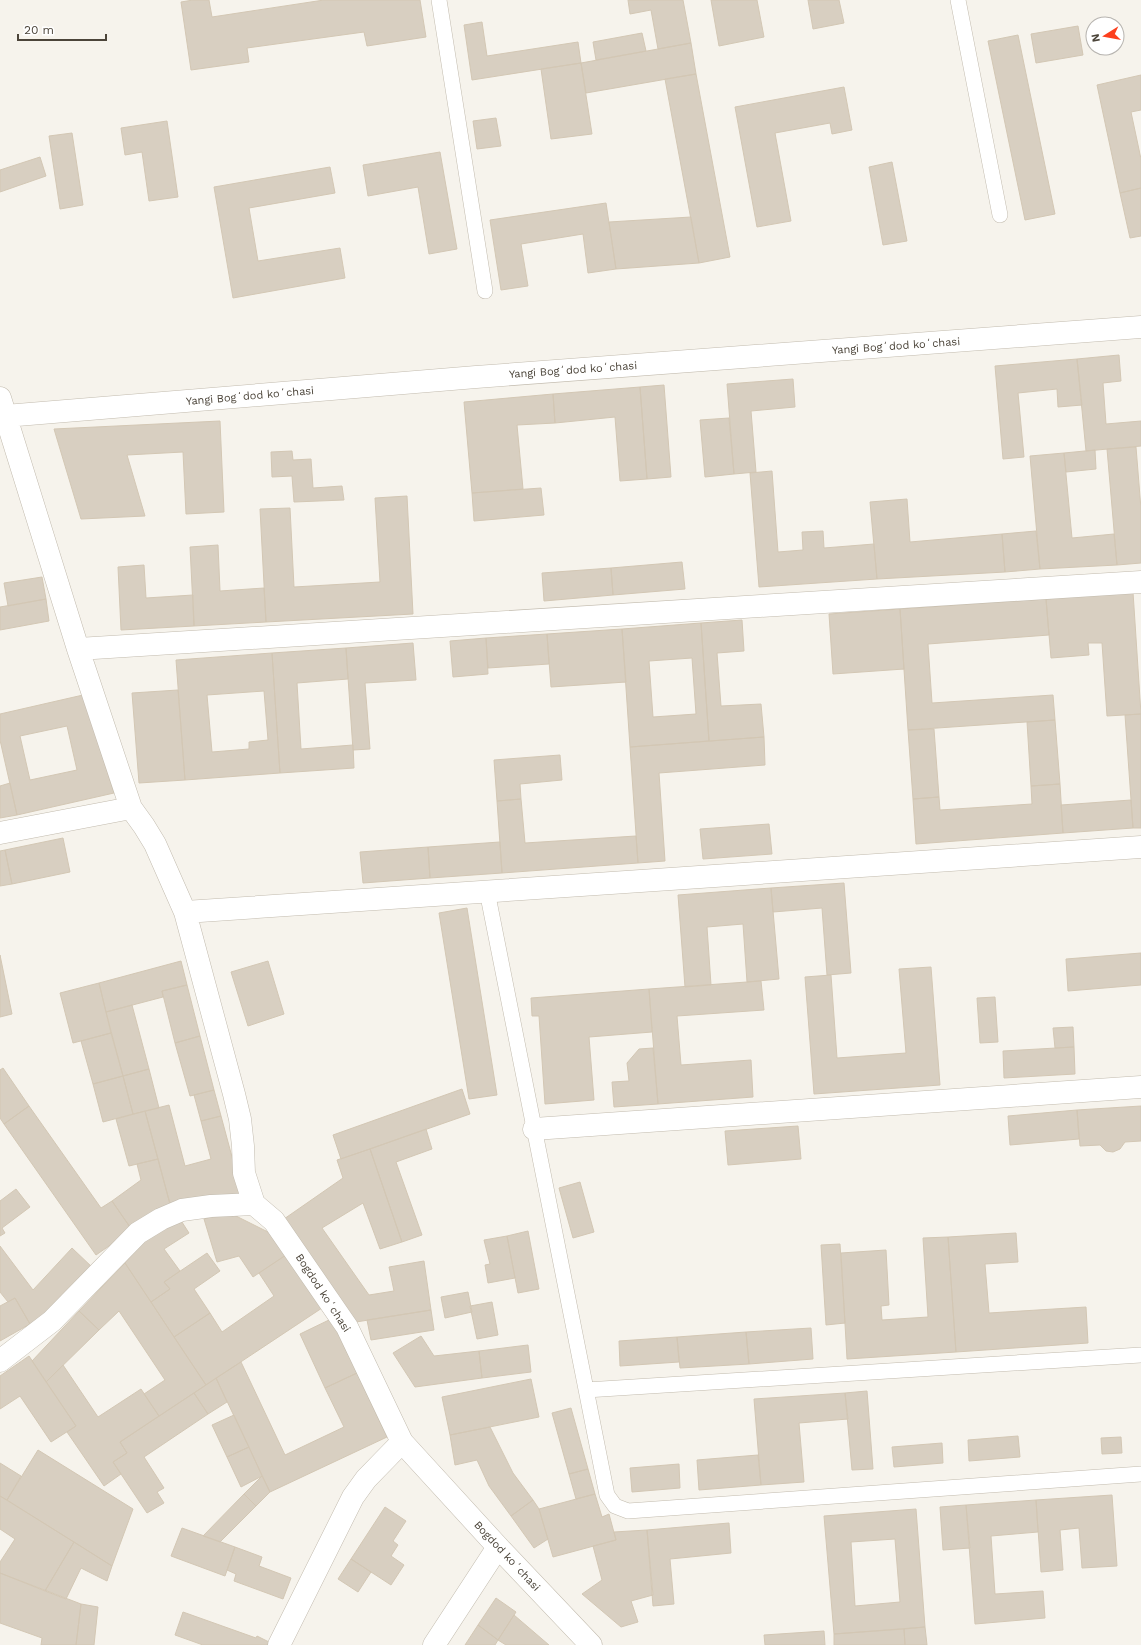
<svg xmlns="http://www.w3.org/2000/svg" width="1141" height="1645" viewBox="0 0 1141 1645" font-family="'Work Sans',sans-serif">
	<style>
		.building { fill: #d8cfc1; stroke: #d3c7b4; fill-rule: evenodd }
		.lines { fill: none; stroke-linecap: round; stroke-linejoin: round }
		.service-casing { stroke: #c2bbae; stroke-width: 16 }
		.minor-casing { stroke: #c2bbae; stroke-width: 23 }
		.service { stroke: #fff; stroke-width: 15 }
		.minor { stroke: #fff; stroke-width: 22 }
		.labels { text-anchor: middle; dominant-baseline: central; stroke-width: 3.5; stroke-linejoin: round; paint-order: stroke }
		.street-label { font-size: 11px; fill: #4b4439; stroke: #fff }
	</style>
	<rect width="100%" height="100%" fill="#f6f3ec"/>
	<path class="building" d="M193 0H209L212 17 324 0H420L426 37 367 46 364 32 247 48 249 62 191 70 181 2Z
		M628 0H683L691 43 658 49 651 10 630 14Z
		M711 0H757L764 37 719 46Z
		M808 0H839L844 23 813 29Z
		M482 22 487 56 578 42 581 63 472 80 464 25Z
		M1078 26 1083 55 1036 63 1031 34Z
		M642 33 646 51 596 60 593 42Z
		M1018 35 1055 214 1025 220 988 41Z
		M691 43 696 74 586 93 581 63Z
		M581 63 592 134 551 139 541 69Z
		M696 74 730 257 699 263 665 79Z
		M1141 75V110L1131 112 1141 159V188L1120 193 1097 85Z
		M844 87 852 130 832 134 830 123 775 133 791 221 757 227 735 107Z
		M496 118 501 146 477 149 473 121Z
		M167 121 178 197 149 201 142 152 125 155 121 128Z
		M72 133 83 205 60 209 49 136Z
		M440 152 457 249 429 254 418 187 368 196 363 165Z
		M40 157 46 176 0 192V170Z
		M892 162 907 241 883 245 869 167Z
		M330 167 335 193 249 208 258 261 340 248 345 278 233 298 214 187Z
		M1141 188V236L1130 238 1120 193Z
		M606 203 616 269 588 273 583 234 521 244 528 286 501 290 490 220Z
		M691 217 699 263 616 269 609 222Z
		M1119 355 1121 381 1103 383 1106 424 1141 421V446L1086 451 1077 359Z
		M1077 359 1082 405 1058 407 1057 389 1018 393 1024 457 1003 459 995 366Z
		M793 379 795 407 751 411 756 472 734 474 727 384Z
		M664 385 671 477 647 479 640 387Z
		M640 387 647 479 620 481 615 417 555 423 553 394Z
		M553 394 555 423 517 425 523 489 472 493 464 402Z
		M729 418 734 474 705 477 700 420Z
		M220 421 224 512 186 514 183 452 127 455 145 516 81 519 54 429Z
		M1136 447 1141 509V563L1117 565 1107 449Z
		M1095 450 1096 469 1066 472 1064 453Z
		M292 451 293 460 311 459 313 488 342 486 344 500 294 502 292 476 272 477 271 452Z
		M1064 453 1072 538 1114 534 1117 565 1040 569 1030 456Z
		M772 471 778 552 803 550 802 532 823 531 824 548 874 544 877 579 759 587 750 473Z
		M541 488 544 515 474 521 472 493Z
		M407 496 413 614 266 622 260 509 290 508 294 587 380 582 375 498Z
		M907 499 910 542 1002 534 1005 572 877 579 870 502Z
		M1036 531 1040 569 1005 572 1002 534Z
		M218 545 220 591 264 588 266 622 194 626 190 547Z
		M682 562 685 589 613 595 611 568Z
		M144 565 146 598 193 595 194 626 121 630 118 567Z
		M611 568 613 595 544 601 542 573Z
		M42 577 46 599 8 606 4 583Z
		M1133 592 1141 714 1107 716 1102 643H1088L1089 655 1051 658 1046 599Z
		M46 599 49 621 0 630V607Z
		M1046 599 1049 635 928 644 932 703 1053 695 1055 720 908 730 900 609Z
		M900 609 904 669 833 674 829 614Z
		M742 620 744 651 717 653 721 706 761 704 764 737 709 741 701 623Z
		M701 623 709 741 630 747 622 629ZM692 658 696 714 653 717 649 661Z
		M622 629 626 682 551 687 547 634Z
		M547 634 549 664 488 668 486 638Z
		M486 638 488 674 453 677 450 641Z
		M413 643 416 680 365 683 370 749 353 750 346 648Z
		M346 648 348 679 297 683 301 749 353 745 354 768 280 773 272 653Z
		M272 653 280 773 185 780 176 660ZM264 691 268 740 249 742V749L212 752 207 695Z
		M178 690 185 780 139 783 132 693Z
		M83 695 114 793 17 815 0 740V714ZM67 726 77 770 30 780 20 736Z
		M1141 714V828H1133L1125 715Z
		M1055 720 1060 784 1031 786 1027 722Z
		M934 729 939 797 913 799 908 730Z
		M764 737 765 765 659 773 665 861 638 863 630 747Z
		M560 755 562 780 520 784 521 799 497 801 494 760Z
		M10 783 17 815 0 818V786Z
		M1060 784 1063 833 916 844 913 799 939 797 940 810 1032 804 1031 786Z
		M521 799 525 843 636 836 638 863 502 873 497 801Z
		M1131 800 1133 828 1063 833 1061 805Z
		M769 824 772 854 703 859 700 829Z
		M63 838 70 872 12 884 5 850Z
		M500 842 502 873 430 878 428 847Z
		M428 847 430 878 363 883 360 852Z
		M5 850 12 884 0 886V851Z
		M844 883 851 973 827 975 822 908 773 912 771 888Z
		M771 888 779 979 747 982 743 924 707 927 711 985 685 987 678 895Z
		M467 908 497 1095 469 1099 439 913Z
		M1141 953V985L1068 991 1066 959Z
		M0 955 12 1014 0 1017Z
		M181 961 187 985 162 991 163 997 106 1012 99 983Z
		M268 961 284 1014 248 1026 231 972Z
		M931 967 940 1085 814 1094 805 977 831 975 837 1058 906 1053 899 969Z
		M761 981 764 1010 677 1016 681 1065 751 1060 753 1097 658 1104 649 989Z
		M99 983 111 1033 73 1043 60 993Z
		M187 985 200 1036 175 1043 162 991Z
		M649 989 652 1032 589 1037 594 1100 545 1104 539 1016H532L531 998Z
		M995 997 998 1042 980 1043 977 998Z
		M132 1005 149 1069 123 1076 106 1012Z
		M1073 1027 1074 1047 1055 1048 1053 1028Z
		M111 1033 123 1076 93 1084 81 1041Z
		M200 1036 214 1090 190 1096 175 1043Z
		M1074 1047 1075 1074 1004 1078 1003 1051Z
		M653 1048 658 1104 614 1107 612 1082 629 1081 627 1063 639 1049Z
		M3 1068 29 1106 4 1124 0 1118V1070Z
		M149 1069 159 1108 133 1114 123 1076Z
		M123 1076 133 1114 103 1122 93 1084Z
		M462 1089 470 1114 341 1159 333 1135Z
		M214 1090 221 1116 201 1121 194 1095Z
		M169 1105 185 1166 211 1159 201 1121 221 1116 242 1194 170 1204 145 1111Z
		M29 1106 101 1208 112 1201 132 1230 96 1255 4 1124Z
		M1141 1106V1141L1125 1142 1120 1149 1113 1152 1106 1151 1100 1145 1080 1146 1077 1110Z
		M1077 1110 1079 1139 1010 1145 1008 1116Z
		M145 1111 158 1159 129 1166 116 1119Z
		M798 1126 801 1159 728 1165 725 1131Z
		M426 1129 432 1149 396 1162 422 1235 402 1242 370 1149Z
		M370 1149 402 1242 380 1249 363 1203 322 1228 369 1295 394 1291 389 1267 424 1261 431 1310 356 1322 284 1219 343 1178 337 1160Z
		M158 1159 170 1204 132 1230 112 1201 141 1180 137 1164Z
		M580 1182 594 1232 573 1238 559 1188Z
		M16 1189 30 1207 2 1228 5 1233 0 1236V1201Z
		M228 1212 272 1234 286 1255 253 1277 239 1256 217 1262 204 1219Z
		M180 1219 189 1233 164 1249 180 1271 164 1282 170 1289 151 1302 125 1263 146 1235Z
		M528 1231 539 1289 518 1293 507 1236Z
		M1016 1233 1018 1262 985 1264 989 1313 1086 1307 1088 1343 956 1352 948 1237Z
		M507 1236 515 1278 488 1283 485 1265 490 1264 484 1240Z
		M948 1237 956 1352 847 1359 841 1253 886 1250 889 1305 881 1306 882 1320 928 1317 923 1238Z
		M840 1244 845 1323 826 1325 821 1245Z
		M0 1246 33 1290 72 1248 93 1268 31 1333 25 1327 30 1324 15 1298 8 1302 0 1292Z
		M207 1253 220 1271 194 1289 210 1313 174 1337 151 1302 170 1289 164 1282Z
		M286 1255 322 1308 206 1385 174 1337 210 1313 222 1332 274 1296 259 1273Z
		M125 1263 206 1385 159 1416 144 1394 165 1380 119 1311 99 1330 79 1311Z
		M468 1292 472 1312 445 1318 441 1297Z
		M15 1298 30 1324 0 1341V1306Z
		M492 1302 498 1335 477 1339 470 1306Z
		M431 1310 434 1330 371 1340 367 1320Z
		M79 1311 99 1330 46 1382 32 1361Z
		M331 1319 357 1373 325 1388 300 1334Z
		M811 1328 813 1359 749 1364 746 1332Z
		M746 1332 749 1364 680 1368 677 1337Z
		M421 1336 434 1356 479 1351 482 1378 415 1387 393 1353Z
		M677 1337 679 1362 620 1366 619 1341Z
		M528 1345 531 1372 482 1378 479 1351Z
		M29 1356 76 1426 51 1442 20 1396 0 1409V1376Z
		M241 1362 285 1455 344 1427 325 1388 357 1373 387 1437 270 1492 216 1378Z
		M63 1365 98 1417 141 1389 159 1416 120 1442 127 1453 113 1462 121 1474 104 1486 67 1432 76 1426 46 1382Z
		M216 1378 227 1402 208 1414 194 1393Z
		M531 1379 539 1417 450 1435 442 1397Z
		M867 1391 873 1469 852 1470 845 1393Z
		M194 1393 208 1414 144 1457 164 1488 157 1492 164 1503 147 1513 113 1462 127 1453 120 1442Z
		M845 1393 848 1419 799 1423 804 1482 761 1485 754 1399Z
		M571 1408 588 1469 569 1474 552 1413Z
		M234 1415 249 1447 227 1457 212 1425Z
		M490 1427 513 1473 533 1500 511 1516 489 1486 477 1460 455 1465 450 1435Z
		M1018 1436 1020 1457 969 1461 968 1440Z
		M1121 1437 1122 1453 1102 1454 1101 1438Z
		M942 1443 943 1463 894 1467 892 1447Z
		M249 1447 262 1476 241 1487 227 1457Z
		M38 1450 133 1509 112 1566 7 1500Z
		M758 1455 761 1485 699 1490 697 1460Z
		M0 1463 21 1476 7 1500 0 1496Z
		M679 1464 680 1488 632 1492 630 1468Z
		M588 1469 595 1494 576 1499 569 1474Z
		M262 1476 270 1492 256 1506 244 1494Z
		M244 1494 256 1506 220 1542 203 1536Z
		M595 1494 602 1517 609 1514 616 1540 553 1557 539 1509Z
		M1112 1495 1117 1566 1082 1568 1079 1528 1060 1530 1063 1570 1041 1572 1036 1500Z
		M0 1496 74 1542 45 1591 0 1573V1562L15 1539 0 1529Z
		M533 1500 539 1509 548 1539 534 1548 511 1516Z
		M1036 1500 1038 1532 991 1536 995 1594 1043 1591 1045 1618 975 1624 966 1505Z
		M966 1505 970 1548 943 1550 940 1507Z
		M385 1507 406 1521 393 1541 398 1545 391 1556 404 1565 391 1585 351 1559Z
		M916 1509 925 1627 834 1634 824 1516ZM895 1539 900 1602 855 1606 851 1542Z
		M729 1523 731 1553 670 1559 674 1604 653 1606 647 1530Z
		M182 1528 235 1547 225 1576 171 1556Z
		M647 1530 653 1595 631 1601 638 1622 621 1627 582 1594 602 1580 593 1546 616 1540 614 1532Z
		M74 1542 112 1566 107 1581 81 1568 66 1599 45 1591Z
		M235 1547 262 1557 259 1566 291 1578 283 1599 234 1581 236 1574 227 1570Z
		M351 1559 371 1572 358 1592 338 1579Z
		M0 1573 81 1604 76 1645H41L42 1638 0 1623Z
		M496 1598 516 1612 498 1640 478 1625Z
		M81 1604 98 1607 94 1645H76Z
		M183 1612 256 1638 257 1636 269 1642 268 1645H203L175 1635Z
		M514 1615 549 1645H506L498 1640Z
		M478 1625 498 1640 495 1645H465Z
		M925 1627 927 1645H905L904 1629Z
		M904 1629 905 1645H834V1634Z
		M824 1631 825 1645H765L764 1635Z"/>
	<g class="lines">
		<g class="service-casing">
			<path id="service" d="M439 0 485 291
				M958 0 1000 215
				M487 891 607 1495 615 1506 628 1511 1141 1474
				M586 1390 1141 1355"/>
		</g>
		<g class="minor-casing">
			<path id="minor" d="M0 398 78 649 131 808 144 826 155 844 185 912 234 1094 240 1119 243 1146 244 1173 254 1204
				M5 416 476 377 1141 327
				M78 649 1141 582
				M0 833 131 808
				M185 912 1141 847
				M534 1129 1141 1087
				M0 1361 52 1321 138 1233 161 1219 182 1210 211 1206 254 1204 274 1221 347 1327 402 1442 498 1547 591 1645
				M279 1645 353 1497 366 1479 402 1442
				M434 1645 498 1547"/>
		</g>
		<use href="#service" class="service"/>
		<use href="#minor" class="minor"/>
	</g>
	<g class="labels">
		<g class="street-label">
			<text transform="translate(896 346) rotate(-4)">Yangi Bogʻdod koʻchasi</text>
			<text transform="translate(573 370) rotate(-4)">Yangi Bogʻdod koʻchasi</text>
			<text transform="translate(250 396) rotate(-5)">Yangi Bogʻdod koʻchasi</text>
			<text transform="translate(323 1293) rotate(57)">Bogdod koʻchasi</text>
			<text transform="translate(507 1556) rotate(47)">Bogdod koʻchasi</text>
		</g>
	</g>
	<g transform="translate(1105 36) rotate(259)"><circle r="19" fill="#ffffff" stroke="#b7b4b0"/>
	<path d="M0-3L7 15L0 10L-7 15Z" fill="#fc3f1d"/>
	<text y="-6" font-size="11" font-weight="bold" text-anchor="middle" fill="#4b4439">N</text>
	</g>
	<path d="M18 34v6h88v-6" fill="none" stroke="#4b4439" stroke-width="2"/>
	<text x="24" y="34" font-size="12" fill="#4b4439" stroke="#ffffff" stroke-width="3" paint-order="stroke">20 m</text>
</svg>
